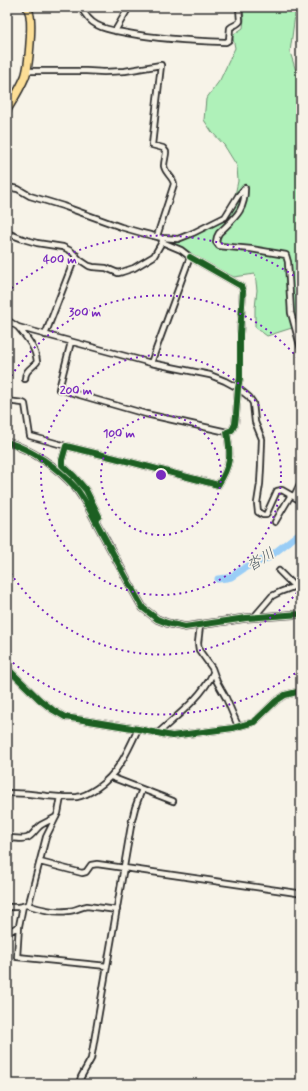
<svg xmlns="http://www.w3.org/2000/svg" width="308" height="1091" viewBox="0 0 308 1091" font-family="Mynerve,'Klee One',sans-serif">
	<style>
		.green { fill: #aff1b9; stroke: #6d8e72 }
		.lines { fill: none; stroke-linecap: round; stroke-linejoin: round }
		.river { stroke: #99cdf6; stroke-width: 7 }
		.street-casing { stroke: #2b2b2b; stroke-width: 8 }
		.secondary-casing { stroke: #2b2b2b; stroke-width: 9 }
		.primary-casing { stroke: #2b2b2b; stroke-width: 10 }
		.street { stroke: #f7f3e8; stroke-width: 4.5 }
		.secondary { stroke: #f7f3e8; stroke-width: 6 }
		.primary { stroke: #fcde96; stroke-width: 7 }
		.cycleway-casing { stroke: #f7f3e8; stroke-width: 8 }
		.cycleway { stroke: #1b5e20; stroke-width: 6 }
		.ring { fill: none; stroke: #7b2cbf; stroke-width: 2; stroke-dasharray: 2 4 }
		.labels { text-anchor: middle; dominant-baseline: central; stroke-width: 3.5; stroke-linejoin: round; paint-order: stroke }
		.water-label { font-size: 15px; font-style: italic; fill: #46545e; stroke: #f7f3e8 }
		.centre { fill: #7b2cbf; stroke: #f7f3e8; stroke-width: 2 }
		.ring-label { font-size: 12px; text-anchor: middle; font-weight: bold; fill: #7b2cbf; stroke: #f7f3e8; stroke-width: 3.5; stroke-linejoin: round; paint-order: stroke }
	</style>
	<rect width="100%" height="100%" fill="#f7f3e8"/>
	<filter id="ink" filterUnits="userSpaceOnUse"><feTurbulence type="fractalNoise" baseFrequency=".025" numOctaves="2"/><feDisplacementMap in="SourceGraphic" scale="8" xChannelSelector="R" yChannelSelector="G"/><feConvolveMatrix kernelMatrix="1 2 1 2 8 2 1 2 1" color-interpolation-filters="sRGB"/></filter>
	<g filter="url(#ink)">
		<path class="green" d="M243 7H296L290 52 301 87V325L267 336 255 327V308L257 290 255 274 234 277 213 267 170 241 203 231 228 210 234 200 238 181 237 166 224 145 212 132 204 120 206 99 220 80 235 48 233 38 234 34 243 28 244 19Z"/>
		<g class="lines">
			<path class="river" d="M218 579 227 578 231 577 246 567 268 558 301 532"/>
			<g class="street-casing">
				<path id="street" d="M81 7C85 15 89 21 97 25 106 30 117 31 127 33 159 39 193 41 226 42L229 40 230 28C233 25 238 25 240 21L239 7
					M115 31 129 7
					M26 71H86L104 72 125 71 161 65 152 145 163 148 166 152C166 156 164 161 164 166 165 173 173 177 174 184L157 236
					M7 187 18 189 30 196 63 206 121 227 142 233 162 238V242L181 250 190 257 151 363
					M7 233 23 239 37 243 63 247 71 251 80 260 89 266 93 267 106 268 118 273 122 272 134 268 154 256 162 242
					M162 238 178 239 193 233 225 217 238 196 245 188C245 212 234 218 219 233L217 237 216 242 219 246 251 249 286 255 288 262 291 313 301 349
					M7 320 18 327 32 331 151 363 210 375 225 381 238 388 249 397 253 403 255 422 262 439 261 466 260 484 257 503 258 512 263 515H266L277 491 282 490 301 501
					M18 327C27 338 36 348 37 362 32 368 25 370 25 379
					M45 335 76 255
					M71 342 59 389 146 414 227 432
					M7 401 23 403 25 404 30 436 66 446
					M294 496 301 482
					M95 520 99 516 86 490 74 476 62 465V460L66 446 115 458 218 485C231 465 231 455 227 432L232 430 235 424 236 415 238 388 240 378V334L243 291 241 286 190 257
					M275 522 291 495
					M279 571 294 586
					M254 617 272 596 280 592 301 584
					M200 626 198 643 199 650 212 668 217 682 226 698 238 726
					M7 668 40 700 53 710 65 717 138 729 172 736 233 728 254 722 276 701 285 695 301 691
					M158 733C178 715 202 697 213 673
					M111 777 173 801
					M7 793C20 793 34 794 47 796 57 797 67 798 77 797 85 796 91 792 97 788 118 774 128 751 138 729
					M7 839C14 837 20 840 27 838 33 836 36 828 41 825 46 822 51 820 56 817
					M40 862 82 873 86 872 91 865 97 864 297 893H301
					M27 905C40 909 54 913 68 911 75 911 80 907 87 906L117 910
					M7 907C14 907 24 908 29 903L46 837 58 813 61 797
					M19 926 17 957 107 966
					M7 933 19 926 23 906
					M79 1084 81 1077 91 1059 132 820 135 808 142 789"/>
			</g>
			<g class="secondary-casing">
				<path id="secondary" d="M7 442C32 450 57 467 75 487 86 500 93 517 101 531 114 555 126 578 139 601L143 608 157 619 167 623 185 627 246 618 301 614"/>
			</g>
			<g class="primary-casing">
				<path id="primary" d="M7 110C13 100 20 89 25 77 29 67 32 27 30 16 30 13 28 10 27 7"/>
			</g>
			<use href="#street" class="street"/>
			<use href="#secondary" class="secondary"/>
			<use href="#primary" class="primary"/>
			<g class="cycleway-casing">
				<path id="cycleway" d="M7 442C32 450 57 467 75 487 86 500 93 517 101 531 114 555 126 578 139 601L143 608 157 619 167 623 185 627 246 618 301 614
					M95 520 99 516 86 490 74 476 62 465V460L66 446 115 458 218 485C231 465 231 455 227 432L232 430 235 424 236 415 238 388 240 378V334L243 291 241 286 190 257
					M7 668 40 700 53 710 65 717 138 729 172 736 233 728 254 722 276 701 285 695 301 691"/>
			</g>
			<use href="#cycleway" class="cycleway"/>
		</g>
	</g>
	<g class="ring">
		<circle cx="161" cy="475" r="60"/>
		<circle cx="161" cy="475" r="120"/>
		<path d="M301 588A180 180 0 0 1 8 569M8 381A180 180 0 0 1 301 362"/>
		<path d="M300 670A239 239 0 0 1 7 658M7 292A239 239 0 0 1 300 280"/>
	</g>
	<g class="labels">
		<g class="water-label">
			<text transform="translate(261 560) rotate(-31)">沓川</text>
		</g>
	</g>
	<circle cx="161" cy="475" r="6" class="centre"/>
	<g class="ring-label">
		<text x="60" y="263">400 m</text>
		<text x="85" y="316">300 m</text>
		<text x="76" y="394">200 m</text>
		<text x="119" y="437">100 m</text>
	</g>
	<rect width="308" height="1091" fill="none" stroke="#f7f3e8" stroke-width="24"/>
	<rect x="12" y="12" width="284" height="1067" fill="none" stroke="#2b2b2b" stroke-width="1.5" filter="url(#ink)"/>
</svg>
